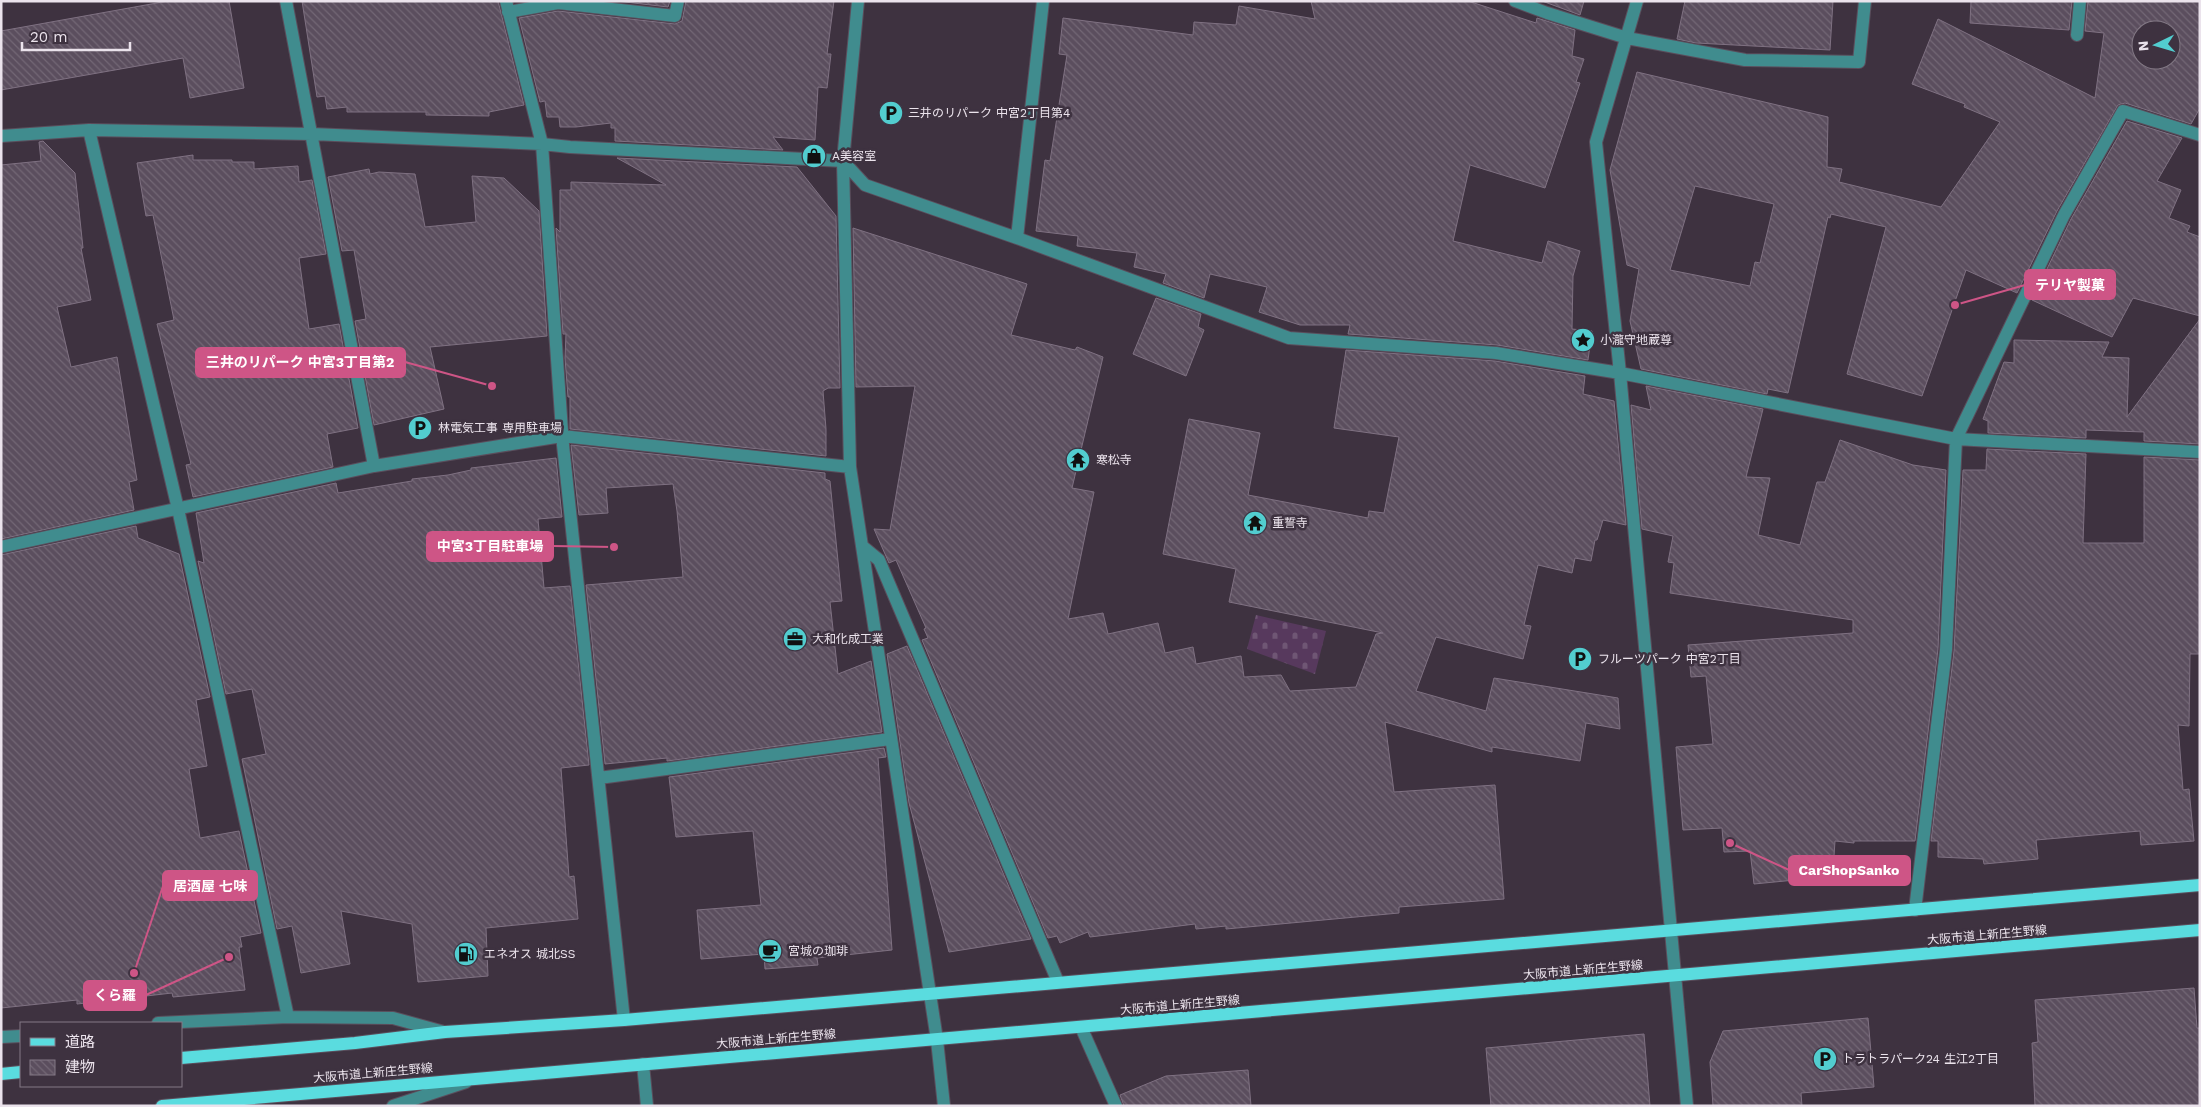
<svg xmlns="http://www.w3.org/2000/svg" width="2201" height="1107" viewBox="0 0 2201 1107" font-family="'Work Sans','Noto Sans JP',sans-serif">
	<style>
		.cemetery { fill: url(#cemetery-stones) }
		.building { fill: url(#building-back-hatch); stroke: #7f7182; fill-rule: evenodd }
		.lines { fill: none; stroke-linecap: round; stroke-linejoin: round }
		.minor-casing { stroke: #5a4e5c; stroke-width: 14 }
		.major-casing { stroke: #5a4e5c; stroke-width: 14 }
		.minor { stroke: #408c8e; stroke-width: 12 }
		.major { stroke: #5adcdf; stroke-width: 12 }
		.labels { text-anchor: middle; dominant-baseline: central; stroke-width: 5; stroke-linejoin: round; paint-order: stroke }
		.poi-label { font-size: 12px; fill: #ebe3ec; stroke: #3e3240; text-anchor: start }
		.street-label { font-size: 12px; fill: #ebe3ec; stroke: #3e3240 }
		.leader { fill: none; stroke: #ce5586; stroke-width: 2 }
		.callout-dot { fill: #ce5586; stroke: #3e3240; stroke-width: 2 }
		.callout { fill: #ce5586; stroke: #ce5586; stroke-width: 2 }
		.callout-label { font-size: 14px; text-anchor: middle; font-weight: bold; fill: #fff }
	</style>
	<defs>
		<pattern id="cemetery-stones" width="16" height="16" patternUnits="userSpaceOnUse" patternTransform="scale(1.25)"><rect width="16" height="16" fill="#57395d"/><path d="M2 7V4a2 2 0 0 1 4 0v3zM10 15v-3a2 2 0 0 1 4 0v3z" fill="#6f5674"/></pattern>
		<pattern id="building-back-hatch" width="6" height="6" patternUnits="userSpaceOnUse" patternTransform="scale(1.25)"><rect width="6" height="6" fill="#5b4e5e"/><path d="M-1 5l2 2M0 0l6 6M5-1l2 2" fill="none" stroke="#736775"/></pattern>
	</defs>
	<rect width="100%" height="100%" fill="#3e3240"/>
	<path class="cemetery" d="M1256 615 1326 631 1315 674 1247 649Z"/>
	<path class="building" d="M168 1H229L244 88 190 98 183 58 1 90V31Z
		M302 1H498L524 105 489 112V116L426 115V112H347V107L327 109 325 96 317 97Z
		M616 1H670L668 7Z
		M686 1H834L827 54H831L827 88 818 87 815 140 773 137 783 150 615 141V128H611V123L576 127H560L559 117H547L545 101 540 102 519 18 558 11 675 24 682 21Z
		M1311 1H1468L1536 23 1537 18 1575 30 1572 56 1584 59 1576 82 1580 83 1545 188 1470 165 1453 241 1542 263 1548 241 1580 251 1573 276 1572 329 1592 331 1588 360 1497 345 1348 334 1350 325H1300L1259 312 1267 287 1210 274 1204 298 1163 283 1166 274 1134 267 1137 253 1077 246 1078 236 1036 231 1045 160 1050 161 1067 55 1059 54 1063 18 1193 35 1194 22 1236 25 1239 6 1315 19Z
		M1542 1H1584L1580 15Z
		M1685 1H1833L1830 50 1696 43 1677 39Z
		M1971 1H2072L2069 30 1970 23Z
		M2088 1H2200V108L2191 124 2125 103 2118 105 2057 211 2017 293 1966 270 1922 396 1847 374 1886 227 1831 214 1830 218 1828 217 1788 393 1768 389 1767 394 1641 369 1630 321 1639 269 1627 265 1610 170 1637 72 1828 117 1827 167 1842 169 1839 182 1941 207 2000 122 1964 107 1965 104 1912 84 1938 19 2095 98 2104 33 2085 31ZM2141 30H2171V60H2141ZM1695 186 1774 204 1760 263 1755 262 1750 286 1670 270Z
		M2127 121 2182 138 2157 181 2181 190 2169 218 2190 226 2187 232 2200 237V316L2133 298 2112 337 2032 300 2071 219Z
		M43 141 75 173 83 248H81L91 300 57 307 71 367 117 357 137 480 129 482 134 510 1 539V165L41 161 39 142Z
		M193 155V160H232V162H254V169L298 166 299 182 312 180 326 254 299 258 309 329 339 324 358 428 327 434 333 467 193 497 186 465 191 464 157 324 174 320 153 215 146 216 137 163Z
		M617 158 797 167 836 216 840 388H828L823 391 826 429V456L570 429V397H568L565 358 566 334H563L556 228 560 232V190H571V182L666 185Z
		M369 169 370 174 379 172 415 174 425 227 476 222 472 176 504 178 539 211 547 336 430 347 444 409 374 425 355 321 366 319 354 250 342 251 328 177Z
		M853 228 1027 284 1011 335 1075 350 1077 347 1103 357 1072 488 1094 492 1068 619 1103 613 1108 634 1158 623 1165 653 1193 647 1196 664 1241 656 1244 677 1281 675 1290 691 1356 687 1376 634 1383 633 1229 602 1236 569 1163 554 1189 419 1260 433 1248 495 1368 518 1369 511 1384 513 1399 437 1334 428 1346 350 1495 361 1585 376 1583 394 1614 401 1626 525 1603 520 1597 540H1595L1591 561 1575 558 1572 573 1538 565 1524 625 1531 626 1523 659 1436 637 1416 691 1486 711 1494 678 1618 698 1620 729 1586 723 1580 761 1492 747V752L1385 722 1394 792 1495 785 1504 899 1399 907V913L1226 929V926L1196 929 1195 924 1090 937 1088 932 1060 943 1057 936 1048 938 922 640 928 638 924 629 926 628 896 560 889 563 874 529 890 530 915 386 856 387Z
		M1156 298 1201 314 1198 327 1204 330 1186 376 1133 354Z
		M2200 319V444L2144 441V432L2086 430V438L1988 433V421L1983 419 2004 362 2014 363V340L2109 342 2102 357 2129 358 2127 417Z
		M1646 386 1763 409 1746 477 1770 478 1758 535 1800 545 1817 482H1825L1840 440 1913 465 1946 470 1938 649 1915 841H1854V843L1835 841 1833 871 1794 873 1795 880 1754 884 1750 851 1724 852 1722 828 1683 830 1676 747 1713 744 1706 676 1691 677 1688 645 1853 633V620L1670 593 1674 563 1668 562 1673 536 1642 529 1631 405 1651 410Z
		M571 445 825 473V479L830 481 842 601 830 602 838 674 871 661 882 732 667 761V758L605 764 586 585 683 577 677 511 673 484 606 488 608 513 579 515Z
		M1987 449 2086 454 2083 543H2144V457L2200 460V654H2190L2189 726 2178 725 2183 790 2189 789 2194 841 2141 845 2140 831 2036 840 2038 859 1984 864 1983 859 1938 857V841H1931L1954 651 1963 470H1986Z
		M556 458 562 517 538 519 544 588 570 586 589 765 561 768 569 877 574 876 578 919 486 928 488 976 418 982 412 924 341 911 350 964 301 973 292 926 277 929 242 759 266 754 252 689 226 694 198 561 204 563 196 513 336 483 338 493 412 481V479L448 475 471 470V468Z
		M136 526 138 538 179 554 210 697 196 700 207 766 189 769 200 838 239 831 261 933 240 937 242 947H239L245 990 173 997 172 993 77 1004V1000L1 1008V555Z
		M907 646 1031 939 949 952 909 803 887 654Z
		M884 748 886 757 878 758 892 950 817 958 818 965 765 969 764 954 701 959 697 910 761 905 753 831 676 837 669 777Z
		M2194 988 2197 1028H2200V1106H2035L2032 1043 2038 1042 2035 1000Z
		M1868 1018 1874 1087 1801 1093 1802 1106H1713L1710 1062 1723 1031Z
		M1644 1034 1650 1106H1491L1486 1048Z
		M1248 1070 1251 1106H1124L1120 1095 1166 1076Z"/>
	<g class="lines">
		<g class="minor-casing">
			<path id="minor" d="M286 1 374 466
				M506 1 542 144 563 445 624 1020
				M858 1 843 161 850 467 937 1040 944 1106
				M1515 1 1547 13 1627 38 1745 60 1859 62 1865 1
				M1637 1 1596 142 1620 373 1687 1106
				M508 12 558 3 675 16 678 1
				M2077 35 2080 1
				M89 130 178 509 288 1017
				M1 136 89 130 312 134 542 144 570 147 843 161 865 185 1017 238 1289 338 1496 353 1620 373 1956 439 2200 452
				M1017 238 1043 1
				M862 546 879 560 1058 982
				M1 547 374 466 562 436 850 467
				M599 778 890 739
				M1915 910 1946 650 1956 439 2064 215 2123 111 2200 135
				M158 1023 288 1017 393 1018 444 1032
				M1081 1027 1116 1106
				M1 1037 21 1036
				M643 1064 647 1106
				M393 1106 466 1082"/>
		</g>
		<g class="major-casing">
			<path id="major" d="M181 1058 355 1043 445 1032 624 1020 2200 885
				M1 1074 21 1072
				M162 1106 2200 930"/>
		</g>
		<use href="#minor" class="minor"/>
		<use href="#major" class="major"/>
	</g>
	<defs>
		<g id="parking-disc" transform="scale(1.25)"><circle r="9.5" fill="#52cdcf" stroke="#3e3240"/><path d="M-3.5-5.5H1a3.5 3.5 0 0 1 0 7H-1V5.5H-3.5ZM-1-3.4V-.6H.8a1.4 1.4 0 0 0 0-2.8Z" fill="#111"/></g>
		<g id="shop-disc" transform="scale(1.25)"><circle r="9.5" fill="#52cdcf" stroke="#3e3240"/><path d="M-5-2.5h2.3a2.7 3.5 0 0 1 5.4 0H5L5.5 6h-11ZM-1.5-2.5h3a1.5 2.3 0 0 0-3 0Z" fill="#111"/></g>
		<g id="sight-disc" transform="scale(1.25)"><circle r="9.5" fill="#52cdcf" stroke="#3e3240"/><path d="M0-6L1.8-2.2L6-1.7L2.9 1.2L3.7 5.4L0 3.3L-3.7 5.4L-2.9 1.2L-6-1.7L-1.8-2.2Z" fill="#111"/></g>
		<g id="temple-disc" transform="scale(1.25)"><circle r="9.5" fill="#52cdcf" stroke="#3e3240"/><path d="M0-6L5-2H3V0L6.5 2.5H4V6H1.5V3h-3V6H-4V2.5H-6.5L-3 0V-2H-5Z" fill="#111"/></g>
		<g id="office-disc" transform="scale(1.25)"><circle r="9.5" fill="#52cdcf" stroke="#3e3240"/><path d="M-6-3h4V-5.5h4V-3h4V5H-6ZM-1-4.5V-3h2v-1.5ZM-6 0V1H6V0Z" fill="#111"/></g>
		<g id="cafe-disc" transform="scale(1.25)"><circle r="9.5" fill="#52cdcf" stroke="#3e3240"/><path d="M-5.5-4.5H6V0H3Q3 3.5 0 3.5H-2.5Q-5.5 3.5-5.5 0ZM3-3.2v2h1.7v-2ZM-6 4.5H4V6H-6Z" fill="#111"/></g>
		<g id="fuel-disc" transform="scale(1.25)"><circle r="9.5" fill="#52cdcf" stroke="#3e3240"/><path d="M-5.5-6h7V0h2V4h1.3V-2.5L3-4.5l.8-.8L6-3V5H2.5V1h-1V6h-7ZM-4.2-4.7v3.2H.2V-4.7Z" fill="#111"/></g>
	</defs>
	<g fill-rule="evenodd">
		<use href="#parking-disc" x="891" y="113"/>
		<use href="#shop-disc" x="814" y="156"/>
		<use href="#sight-disc" x="1583" y="340"/>
		<use href="#parking-disc" x="420" y="428"/>
		<use href="#temple-disc" x="1078" y="460"/>
		<use href="#temple-disc" x="1255" y="523"/>
		<use href="#office-disc" x="795" y="639"/>
		<use href="#parking-disc" x="1580" y="659"/>
		<use href="#cafe-disc" x="770" y="951"/>
		<use href="#fuel-disc" x="466" y="954"/>
		<use href="#parking-disc" x="1825" y="1059"/>
	</g>
	<g class="labels">
		<g class="poi-label">
			<text x="908" y="113">三井のリパーク 中宮2丁目第4</text>
			<text x="832" y="156">A美容室</text>
			<text x="1600" y="340">小瀧守地蔵尊</text>
			<text x="438" y="428">林電気工事 専用駐車場</text>
			<text x="1096" y="460">寒松寺</text>
			<text x="1272" y="523">重誓寺</text>
			<text x="812" y="639">大和化成工業</text>
			<text x="1598" y="659">フルーツパーク 中宮2丁目</text>
			<text x="788" y="951">宮城の珈琲</text>
			<text x="484" y="954">エネオス 城北SS</text>
			<text x="1842" y="1059">トラトラパーク24 生江2丁目</text>
		</g>
		<g class="street-label">
			<text transform="translate(1987 935) rotate(-5)">大阪市道上新庄生野線</text>
			<text transform="translate(1583 970) rotate(-5)">大阪市道上新庄生野線</text>
			<text transform="translate(1180 1005) rotate(-5)">大阪市道上新庄生野線</text>
			<text transform="translate(776 1039) rotate(-5)">大阪市道上新庄生野線</text>
			<text transform="translate(373 1073) rotate(-5)">大阪市道上新庄生野線</text>
		</g>
	</g>
	<path class="leader" d="M1955 305L2025 285M492 386L405 362M614 547L553 546M1730 843L1789 870M134 973L163 886M229 957L146 995"/>
	<g class="callout-dot">
		<circle cx="1955" cy="305" r="5"/>
		<circle cx="492" cy="386" r="5"/>
		<circle cx="614" cy="547" r="5"/>
		<circle cx="1730" cy="843" r="5"/>
		<circle cx="134" cy="973" r="5"/>
		<circle cx="229" cy="957" r="5"/>
	</g>
	<g class="callout">
		<rect x="2025" y="270" width="90" height="29" rx="5"/>
		<rect x="196" y="348" width="209" height="29" rx="5"/>
		<rect x="427" y="532" width="126" height="29" rx="5"/>
		<rect x="1789" y="856" width="121" height="29" rx="5"/>
		<rect x="163" y="871" width="94" height="29" rx="5"/>
		<rect x="84" y="981" width="62" height="29" rx="5"/>
	</g>
	<g class="callout-label">
		<text x="2070" y="290">テリヤ製菓</text>
		<text x="300" y="367">三井のリパーク 中宮3丁目第2</text>
		<text x="490" y="551">中宮3丁目駐車場</text>
		<text x="1849" y="875">CarShopSanko</text>
		<text x="210" y="891">居酒屋 七味</text>
		<text x="115" y="1000">くら羅</text>
	</g>
	<rect width="2201" height="1107" fill="none" stroke="#ebe3ec" stroke-width="5"/>
	<rect x="20" y="1022" width="162" height="65" fill="#3e3240" stroke="#837985"/>
	<rect x="30" y="1038" width="25" height="8" fill="#5adcdf" stroke="#837985"/>
	<text x="65" y="1047" font-size="15" fill="#ebe3ec">道路</text>
	<rect x="30" y="1060" width="25" height="15" fill="url(#building-back-hatch)" stroke="#837985"/>
	<text x="65" y="1072" font-size="15" fill="#ebe3ec">建物</text>
	<g transform="translate(2156 45) rotate(265)"><circle r="24" fill="#3e3240" stroke="#837985"/>
	<path d="M0-4L9 19L0 12L-9 19Z" fill="#52cdcf"/>
	<text y="-8" font-size="14" font-weight="bold" text-anchor="middle" fill="#ebe3ec">N</text>
	</g>
	<path d="M22 42v8h108v-8" fill="none" stroke="#ebe3ec" stroke-width="2.5"/>
	<text x="30" y="42" font-size="15" fill="#ebe3ec" stroke="#3e3240" stroke-width="4" paint-order="stroke">20 m</text>
</svg>
